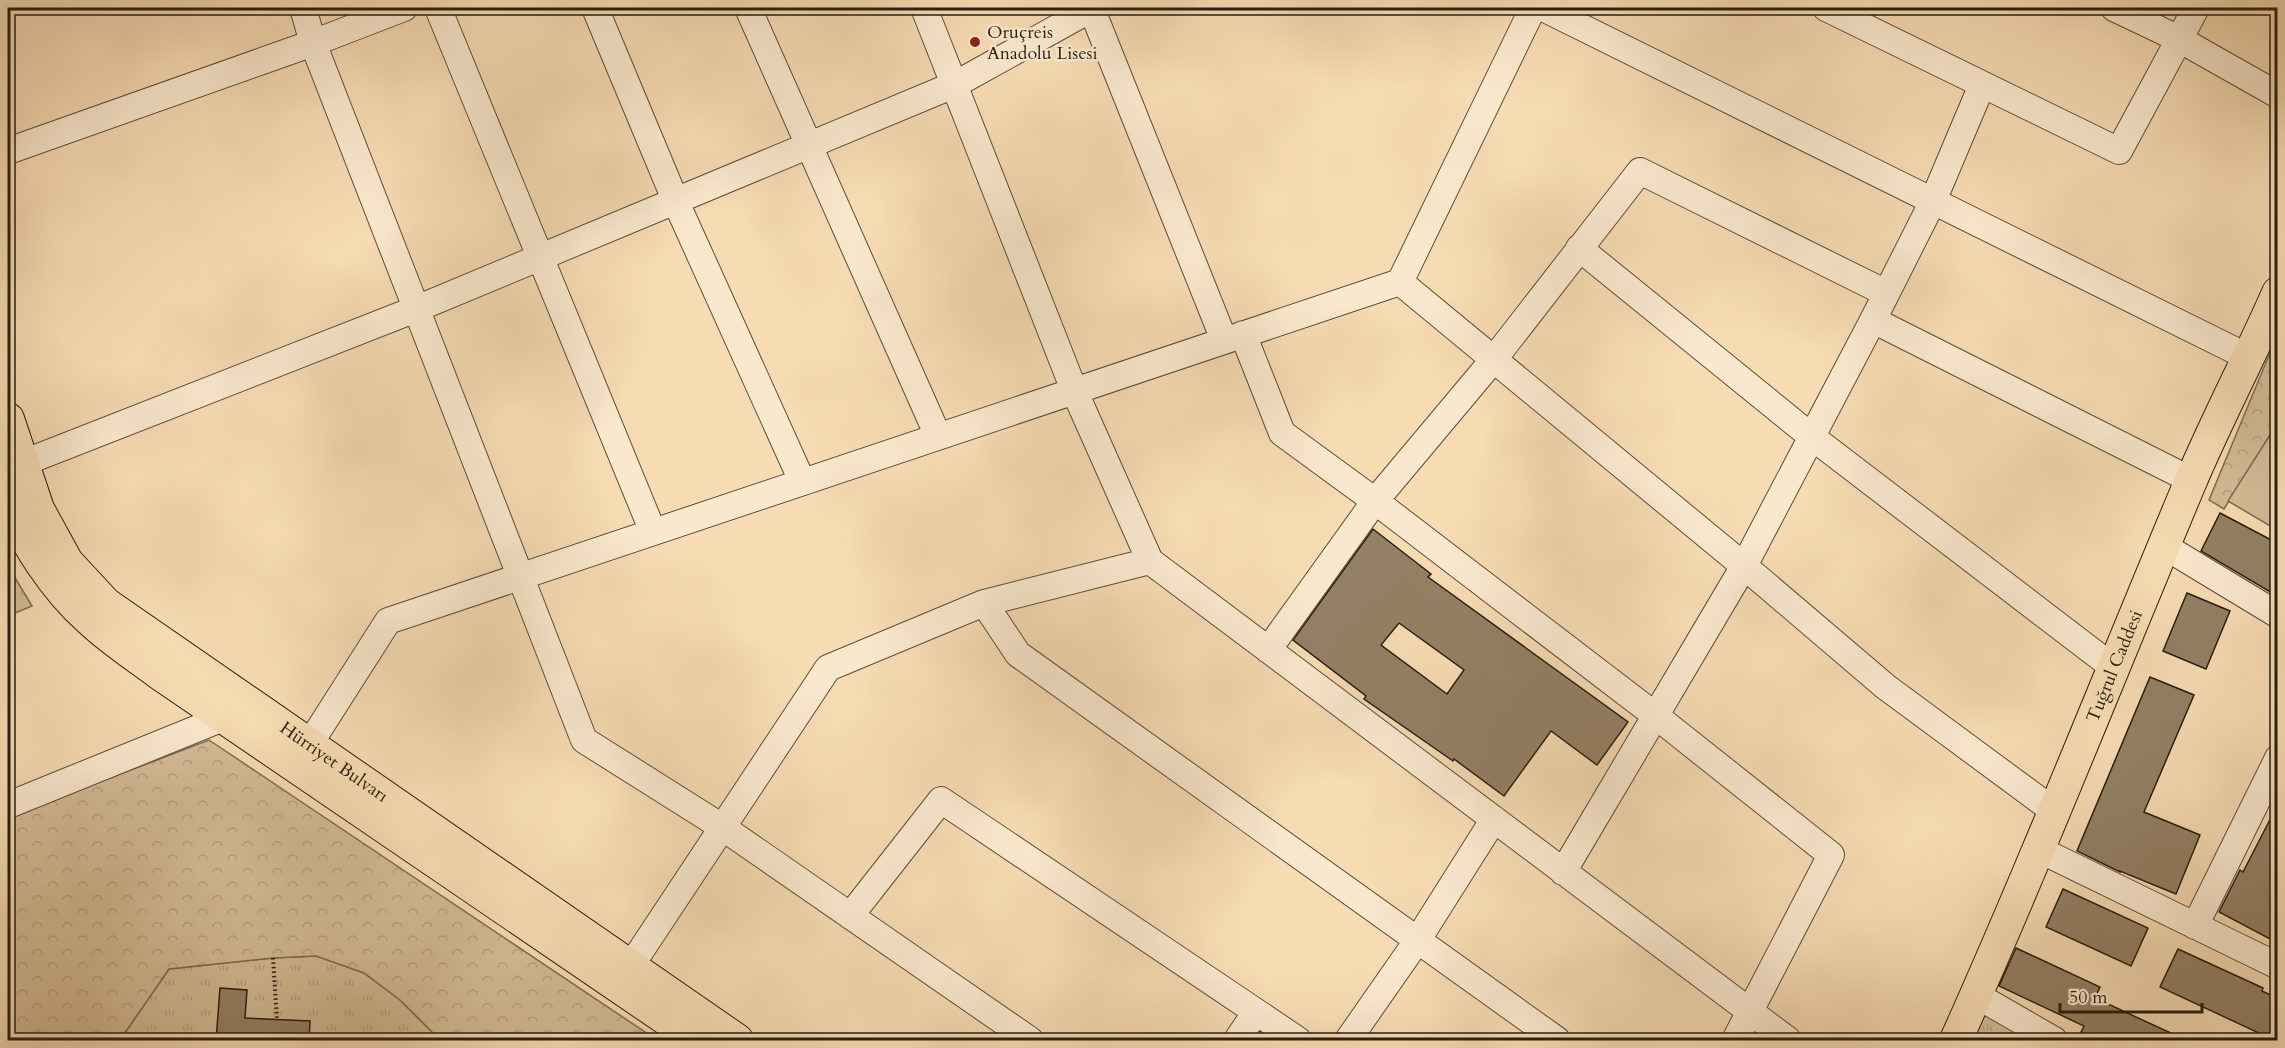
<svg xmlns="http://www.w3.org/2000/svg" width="2285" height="1048" viewBox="0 0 2285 1048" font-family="Cardo,serif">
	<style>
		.grass { fill: url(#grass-tufts); stroke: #7e6c54; stroke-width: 1.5 }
		.forest { fill: url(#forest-crowns); stroke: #7e6c54; stroke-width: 1.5 }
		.green { fill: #d4bb97; stroke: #7e6c54; stroke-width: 1.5 }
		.building { fill: #948065; stroke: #291e11; stroke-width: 1.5; fill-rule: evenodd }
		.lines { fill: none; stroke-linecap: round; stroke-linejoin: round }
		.minor-casing { stroke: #5c4d3a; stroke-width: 28 }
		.major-casing { stroke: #291e11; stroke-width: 34 }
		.path { stroke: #291e11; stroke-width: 4; stroke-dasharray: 1.5 3; stroke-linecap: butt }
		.minor { stroke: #fae8ce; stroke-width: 26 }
		.major { stroke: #f7dbb3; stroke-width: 32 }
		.poi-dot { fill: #8f2418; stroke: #fae8ce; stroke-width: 2 }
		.labels { text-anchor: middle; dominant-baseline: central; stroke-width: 5; stroke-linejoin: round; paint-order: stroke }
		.poi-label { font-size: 18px; fill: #291e11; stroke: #fae8ce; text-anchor: start }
		.street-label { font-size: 18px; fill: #291e11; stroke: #fae8ce }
	</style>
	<defs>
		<pattern id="grass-tufts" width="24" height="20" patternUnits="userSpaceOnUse" patternTransform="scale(1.5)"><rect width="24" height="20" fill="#d4bb97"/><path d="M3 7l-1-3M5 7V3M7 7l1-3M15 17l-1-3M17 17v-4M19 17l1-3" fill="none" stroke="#b6a081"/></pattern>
		<pattern id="forest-crowns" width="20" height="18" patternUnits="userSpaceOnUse" patternTransform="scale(1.5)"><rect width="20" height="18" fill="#d4bb97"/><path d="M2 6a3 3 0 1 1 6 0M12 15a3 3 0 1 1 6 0" fill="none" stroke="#b6a081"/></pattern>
	</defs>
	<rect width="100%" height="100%" fill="#f7dbb3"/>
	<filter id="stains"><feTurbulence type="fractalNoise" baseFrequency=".00333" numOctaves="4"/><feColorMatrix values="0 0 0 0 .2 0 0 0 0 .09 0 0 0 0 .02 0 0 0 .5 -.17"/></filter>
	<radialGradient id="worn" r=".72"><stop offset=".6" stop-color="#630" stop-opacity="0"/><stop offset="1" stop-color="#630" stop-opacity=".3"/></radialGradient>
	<path class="grass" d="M8 566 32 606 8 616Z
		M317 956 364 973 400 1000 440 1040H120L169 969 273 958Z
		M1988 1002 2054 1040H1970Z"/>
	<path class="forest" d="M2277 336V439L2270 435 2224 509 2209 500Z
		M209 740 657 1040H440L400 1000 364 973 316 956 273 958 169 969 120 1040H8V817Z"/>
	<path class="green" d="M2270 435 2277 439V530L2228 501Z"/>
	<path class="building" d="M2220 513 2277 543V596L2201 551Z
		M1373 529 1431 574 1428 577 1628 722 1597 765 1551 731 1504 796 1454 759 1453 761 1364 699 1366 696 1293 640ZM1399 623 1464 670 1447 694 1381 645Z
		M2187 593 2230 611 2206 669 2163 651Z
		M2150 677 2194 695 2144 812 2200 835 2176 894 2120 871V872L2077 851Z
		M2277 806V929L2272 940 2219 912 2240 870 2243 872Z
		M2063 889 2148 928 2131 966 2046 927Z
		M2016 948 2100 987 2095 998 2188 1041H2088L2079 1036 2084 1026 1999 986Z
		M2178 949 2263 988 2262 991 2277 998V1041H2270L2258 1035 2259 1033 2160 987Z
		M220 988 247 990 245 1018 310 1021 309 1041H216Z"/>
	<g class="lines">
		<g class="minor-casing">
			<path id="minor" d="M303 8 313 43 584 740 722 827 1030 1040
				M438 8 653 532
				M595 8 676 202 802 481
				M748 8 938 436
				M924 8 1074 390 1150 561 1788 1040
				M1543 8 2250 358
				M1826 8 2119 151 2196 8
				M2114 8 2179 39 2278 95
				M1092 10 1224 340
				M8 151 313 43 404 8
				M1579 248 1812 437 2114 668
				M1400 282 1533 8
				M1873 320 2191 480
				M1243 334 1282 433 1375 501 1656 716 1831 855 1735 1040
				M23 463 416 309 956 84 1093 8
				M2164 546 2278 615
				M984 603 1018 654 1557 1040
				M1268 650 1375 501 1494 359 1640 171 1886 293
				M300 759 388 621 1400 282 1744 566 1886 687 2054 811
				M11 804 223 718
				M2038 849 2278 966
				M1563 872 1744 566 1873 320 1933 201 1982 85
				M850 916 941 800 1298 1040
				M2195 926 2278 758
				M630 967 828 668 984 603 1150 561
				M1976 995 2054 1040
				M1237 1040 1255 1013
				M1348 1040 1417 941 1494 819"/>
		</g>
		<g class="major-casing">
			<g id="major">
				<path id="s1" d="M8 419 38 509 67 562 106 604 737 1040"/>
				<path d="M8 498C22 540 56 590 90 620 111 640 136 656 160 674L697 1040"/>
				<path id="s2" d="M1956 1040C2038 857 2112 669 2190 483 2217 419 2250 357 2278 293"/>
			</g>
		</g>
		<path class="path" d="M273 958 277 1020"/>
		<use href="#minor" class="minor"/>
		<use href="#major" class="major"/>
	</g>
	<circle class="poi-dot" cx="975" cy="42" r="6"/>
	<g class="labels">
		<g class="poi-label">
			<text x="987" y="32">Oruçreis<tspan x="987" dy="21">Anadolu Lisesi</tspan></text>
		</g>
		<g class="street-label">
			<text stroke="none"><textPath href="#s2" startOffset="406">Tuğrul Caddesi</textPath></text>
			<text stroke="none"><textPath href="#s1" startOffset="490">Hürriyet Bulvarı</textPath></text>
		</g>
	</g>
	<rect width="2285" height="1048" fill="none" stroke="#f7dbb3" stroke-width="30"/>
	<rect x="9" y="9" width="2267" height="1030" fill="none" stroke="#291e11" stroke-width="3"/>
	<rect x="15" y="15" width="2255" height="1018" fill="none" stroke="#291e11" stroke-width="1.5"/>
	<path d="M2060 1003v9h142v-9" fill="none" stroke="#291e11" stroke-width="3"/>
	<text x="2069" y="1003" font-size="18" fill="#291e11" stroke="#fae8ce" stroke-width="4.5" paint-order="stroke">50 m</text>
	<rect width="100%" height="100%" filter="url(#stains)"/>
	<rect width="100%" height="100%" fill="url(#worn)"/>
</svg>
